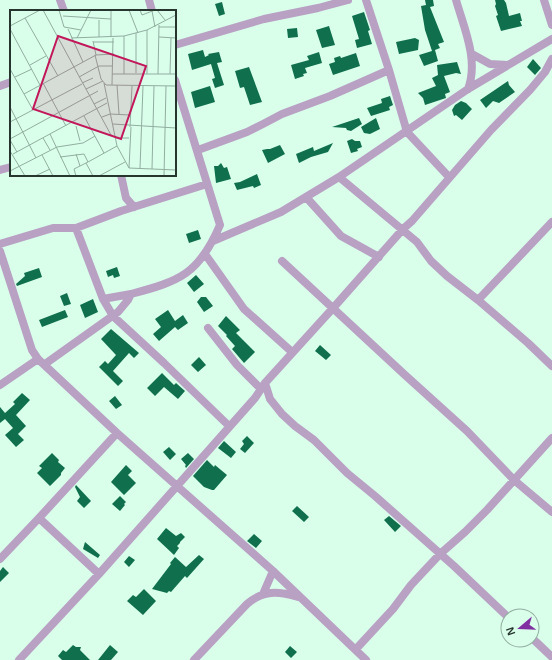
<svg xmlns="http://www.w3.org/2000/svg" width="552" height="660" viewBox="0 0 552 660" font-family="Arial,sans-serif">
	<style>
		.building { fill: #10704e }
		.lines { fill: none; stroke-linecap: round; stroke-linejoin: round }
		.minor { stroke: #b9a1c4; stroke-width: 8 }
		.inset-road { fill: none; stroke: #91ae9f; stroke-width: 1 }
		.view { fill: #c2185b; fill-opacity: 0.15; stroke: #c2185b; stroke-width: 2 }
		.inset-edge { fill: none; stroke: #26352d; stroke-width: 2 }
	</style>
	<rect width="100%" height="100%" fill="#d9ffeb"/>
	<path class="building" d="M425 0H433L434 6 430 7 444 42 438 44 440 48 435 50 438 61 424 66 419 55 432 51 425 30 421 6 426 5Z
		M495 0H504L506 3 509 16 520 13 522 21H520L522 26 501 31 496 16 498 15 495 6 496 4Z
		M222 2 225 14 219 16 215 4Z
		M364 12 370 30 368 31 372 44 357 48 355 40 359 39 352 16Z
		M329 26 335 45 322 48 316 30Z
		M297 28 298 37 288 38 287 29Z
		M415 38 419 40 418 50 399 54 396 42Z
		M203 50 205 57 209 55 208 54 219 52 222 62 217 63 224 85 215 88 212 79 215 78 211 64 192 70 188 54Z
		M319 52 322 63 305 68 307 73 303 74 304 76 295 79 291 65 309 60 307 56Z
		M356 53 360 66 333 75 329 64 335 62 334 58 340 56 341 58Z
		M533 59 541 68 535 75 527 67Z
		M457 62 461 74 456 73 444 76 450 92 445 94 446 98 425 105 423 98 418 93 436 86 432 78 438 75 437 65Z
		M249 67 262 102 250 105 244 87 240 88 235 71Z
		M508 81 509 85 515 92 499 103 493 101 486 108 480 100Z
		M210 86 215 102 195 108 191 92Z
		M390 96 393 105 389 107 390 110 371 116 367 108 382 103 381 99Z
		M461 101 466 103 472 109 462 120 456 115 454 116 452 110 455 105Z
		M359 118 362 124 351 131 347 130 346 128 332 127Z
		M376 118 380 129 370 134 364 133 361 127Z
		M352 139 355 141H360L362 147 357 149 358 151 351 153 347 141Z
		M333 143 328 152 311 157 299 163 296 154 313 147 314 151Z
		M280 145 285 154 268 163 262 150 267 149H270Z
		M221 163 224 168 227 167 231 179 216 183 214 166H218Z
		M257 174 261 185 254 188 253 186 237 190 234 183 240 182Z
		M198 230 201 239 189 243 186 234Z
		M117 267 120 276 114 278 113 275 108 277 106 271Z
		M39 268 42 277 17 286 16 284 25 276 24 273Z
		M196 275 204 284 194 292 187 283Z
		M67 293 71 304 64 306 60 296Z
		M201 297H206L213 306 204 312 197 302Z
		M93 299 98 312 85 318 80 305Z
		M65 310 68 317 42 327 39 320Z
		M168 310 175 321 183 315 188 323 178 330 175 327 159 341 153 334 161 327 155 319Z
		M226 316 240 330 236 333 255 352 244 363 232 349 235 346 226 336 227 335 218 326Z
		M111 329 139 353 134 358 129 353 113 371 123 381 118 386 99 367 105 361 108 364 116 355 101 339Z
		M320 345 331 355 326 360 315 351Z
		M199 357 206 365 198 372 191 365Z
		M162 373 174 385 176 383 185 391 178 399 164 387 155 396 147 388Z
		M22 393 30 400 16 415 26 426 18 434 24 440 16 447 5 435 13 428 5 419 0 423V407L5 413 15 404 13 402Z
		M115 396 122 405 116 409 109 401Z
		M247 436 254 443 245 453 240 449 244 444 242 441Z
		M224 441 236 452 231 458 218 448Z
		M169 447 176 454 170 460 163 452Z
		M52 453 59 460 58 462 65 468 61 473V475L50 486 37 473 42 468 39 466Z
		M188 453 194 459 186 468 185 466 186 465 181 459Z
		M207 460 214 467 215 465 227 475 214 490H212L204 487 193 476Z
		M126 465 132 471 128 475 136 483 124 495 111 482Z
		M76 485 91 501 84 508 77 501 80 497 75 487Z
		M120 496 126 502 124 504 125 505 120 511 112 504Z
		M297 506 309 517 304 522 292 511Z
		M389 516 401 526 395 532 384 520Z
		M166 528 176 536 181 533 185 537 180 542V543L177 546 179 548 174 555 157 539Z
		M254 534 262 541 256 548 247 541Z
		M85 542 100 555 98 558 83 549Z
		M199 555 204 559 187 578 185 576 171 592 169 591 167 593 152 589 171 564 170 563 175 557 186 567Z
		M129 556 135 560 129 567 124 562Z
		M3 567 9 573 0 582V571Z
		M144 589 156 601 143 615 127 601 133 595 136 597Z
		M73 645 76 647H81L80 650 90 660H62L58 656 63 650 66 652Z
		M110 645 118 652 111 660H98Z
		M290 646 297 652 291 658 285 652Z"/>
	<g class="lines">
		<path class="minor" d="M60 0 64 11
			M149 0 152 11
			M366 0 389 70 407 132 449 177
			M456 0C464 28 479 60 468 89
			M544 0 552 25
			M175 45 264 19 318 8 348 0
			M472 54 490 64 508 65
			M0 86 11 82
			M198 150 247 132 263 124 282 114 330 96 389 70
			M0 170 11 167
			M121 175 126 198 134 207
			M339 177 417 242 431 261 447 276 478 300 528 343 552 366
			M306 197 341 236 379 257
			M76 228 103 299 113 316 164 363 229 426
			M213 241 281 212 339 177 468 89 552 39
			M0 244 53 228H76L121 211 207 184
			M0 251 32 350 38 359 117 433 273 571 366 660
			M205 254 244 309 292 352
			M282 261 405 375 467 431 514 480 552 512
			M103 299 131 294
			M478 300 552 222
			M208 328 237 365 261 389
			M45 364 118 312 128 300 131 294C180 281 199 274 220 225L175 80
			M265 383 270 399 282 414 295 426 314 440 347 473 375 496 454 566 508 617
			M0 385 38 359
			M39 518 99 574
			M0 559 39 518 117 433
			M263 594 273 571
			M532 638 552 657
			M356 649 393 609 411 585 440 554 465 532 487 510 552 438
			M19 660 99 574 255 398 265 383 334 307 403 229 412 221 491 130 530 90 545 72 552 59
			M194 660 247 604C263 590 278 591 298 597"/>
	</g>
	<g transform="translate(10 10)">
		<rect width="166" height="166" fill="#d9ffeb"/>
		<path class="inset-road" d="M33 0 101 125 106 128H119M49 0 54 17 71 20M101 0V27M119 0 128 23M130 0 132 5 145 0M147 0 155 10M142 1 145 17M53 6 101 9M15 8 48 66M89 10V27M0 16 30 0M149 17H166M0 19 30 75M58 19 73 52M137 20V64M114 26V64M149 27 166 28M61 28 114 26 137 20 166 5M67 28 81 0M83 31 86 45M83 32H104M85 45 91 69 96 75 166 76M20 55 36 46M0 59 23 100M126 63V23M102 64H166M148 64 149 15M160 64 161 28M5 67 22 59M69 67 89 56H102M33 73 56 116M72 73 83 68M94 73 107 136 119 158 166 160M102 75 103 28M107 75 109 104M76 79 93 71M14 84 86 45 104 44M84 94 96 88M0 97 26 148M74 106 94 143M92 107 100 104 120 105M0 112 72 74M103 114 166 118M66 116 70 131M120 117 122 76M40 124 60 166M33 128 40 140M0 129 88 81M0 130 7 142M0 141 15 166M3 144 97 93M66 144 70 156M32 145 43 166M50 147 74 144 78 152 107 136M76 153 83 166M119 158 121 117M130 158 133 76M142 159 144 76M0 161 47 137 73 133 85 126M25 166 40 159M66 166 64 159 78 152M89 166 115 152M154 166 156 76"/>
		<path class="view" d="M48 26 136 56 111 129 23 99Z"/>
		<rect width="166" height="166" class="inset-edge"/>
	</g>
	<g transform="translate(520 628) rotate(251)"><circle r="19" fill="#d9ffeb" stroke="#91ae9f"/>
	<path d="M0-3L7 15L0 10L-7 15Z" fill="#8030a0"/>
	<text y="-6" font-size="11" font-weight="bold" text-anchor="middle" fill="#26352d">N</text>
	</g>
</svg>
